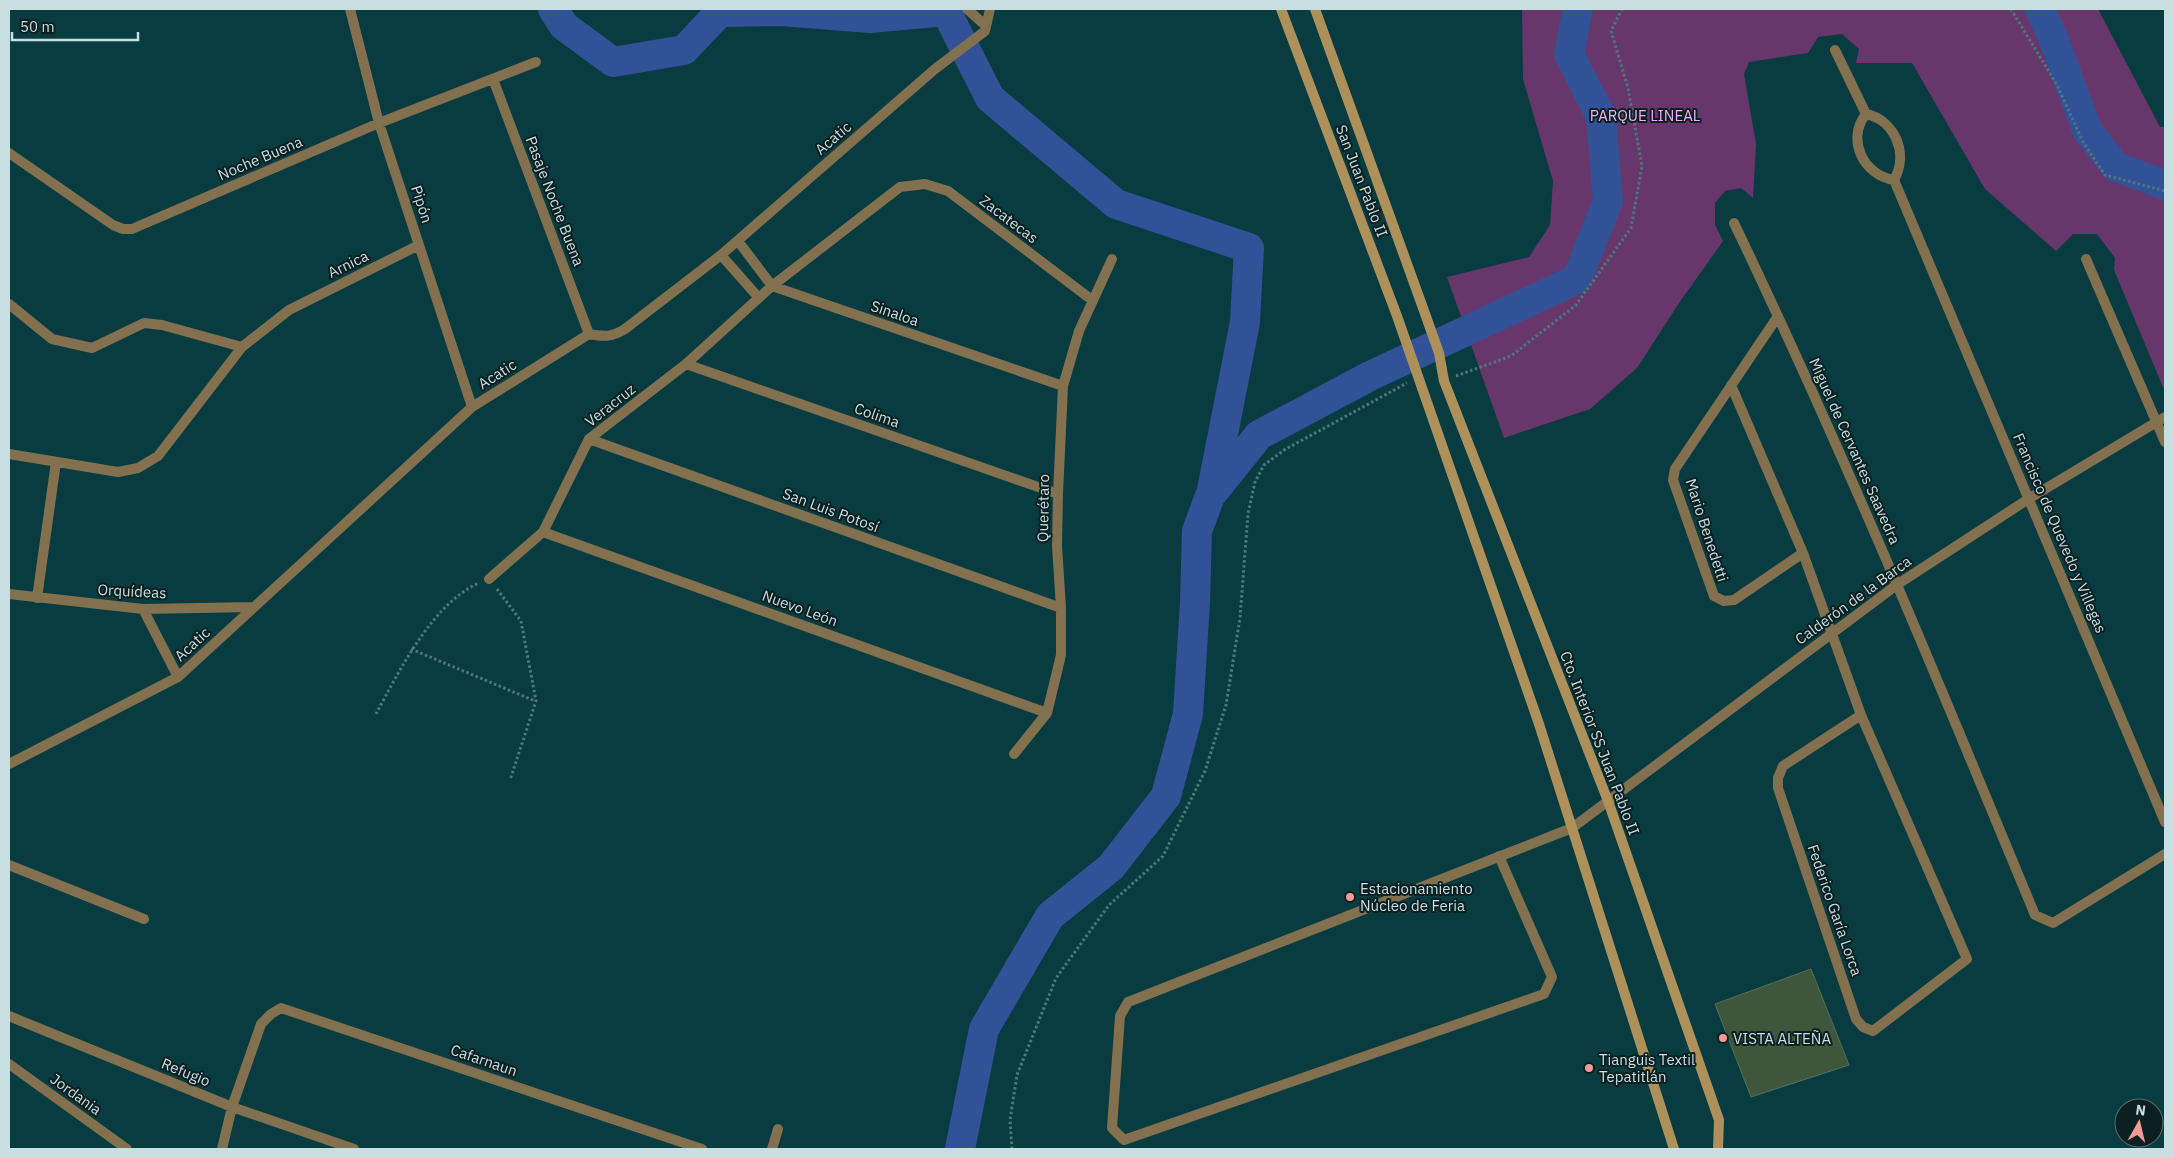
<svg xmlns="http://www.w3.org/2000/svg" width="2174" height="1158" viewBox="0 0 2174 1158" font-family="'IBM Plex Sans',sans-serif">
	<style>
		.green { fill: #67376c }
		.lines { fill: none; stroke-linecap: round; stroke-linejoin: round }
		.river { stroke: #325297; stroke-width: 30 }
		.building { fill: #3d563c; stroke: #577055 }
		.path { stroke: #4d777a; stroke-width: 3; stroke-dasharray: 2.5 2.5; stroke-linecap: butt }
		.service { stroke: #82704e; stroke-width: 10 }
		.minor { stroke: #82704e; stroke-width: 10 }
		.tertiary { stroke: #82704e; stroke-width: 10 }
		.secondary { stroke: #ae915a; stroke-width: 10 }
		.poi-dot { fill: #f59b96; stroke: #0c2021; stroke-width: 2 }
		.labels { text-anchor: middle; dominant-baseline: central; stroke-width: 4; stroke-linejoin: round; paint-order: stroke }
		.park-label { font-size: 15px; fill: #efaef6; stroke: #0c2021 }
		.street-label { font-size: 15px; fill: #c7dfe1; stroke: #0c2021 }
		.poi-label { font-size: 15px; fill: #c7dfe1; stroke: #0c2021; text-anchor: start }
	</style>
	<rect width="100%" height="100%" fill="#083c40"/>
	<path class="green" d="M1522 9H2098L2160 127H2165V392L2114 270 2115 258 2097 234H2073L2056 251 1985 189 1912 63H1856L1859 49 1842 34 1818 37 1808 53 1749 62 1744 74 1756 144 1753 198 1741 188 1725 191 1715 203V225L1723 241 1679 303 1637 368 1590 409 1504 438 1447 277 1529 257 1550 225 1553 181 1523 79Z"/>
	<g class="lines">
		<path class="river" d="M553 9 564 26 613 62 684 50 720 12 781 11 870 18 946 11 990 98 1116 204 1249 248 1245 322 1212 490
			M2040 9 2054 40 2087 130 2116 167 2165 185
			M960 1149 984 1029 1050 916 1111 867 1166 796 1188 714 1195 602 1197 531 1210 496 1259 435 1370 376 1577 279 1608 201 1601 117 1569 54 1578 9"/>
	</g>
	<path class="building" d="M1811 969 1849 1065 1751 1097 1715 1004Z"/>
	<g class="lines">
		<path class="path" d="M2011 9 2057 85 2083 142 2105 175 2165 191
			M1456 376 1511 356 1576 305 1631 228 1642 166 1628 88 1611 31 1622 9
			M497 589 521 621 536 701 510 780
			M411 649 535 701
			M376 714C399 671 433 603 479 583
			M1012 1149 1010 1120 1017 1075 1056 978 1109 905 1163 856 1205 771 1226 705 1240 618 1248 514 1255 482 1264 465 1284 450 1407 383"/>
		<path class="service" d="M1499 856 1552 977 1544 994 1124 1140 1112 1128 1120 1016 1128 1002 1516 850 1572 828
			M9 865 144 919"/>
		<path class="minor" d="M350 9 379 123 472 407
			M967 9 986 26
			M1835 50 1866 114
			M493 79 589 334
			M1866 114C1846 139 1863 175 1894 180
			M1866 114C1895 120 1909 154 1894 180
			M9 153 113 225 123 229H132L379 123 536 62
			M1894 180 2165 822
			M1734 223C1843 450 1939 683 2035 915L2053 923 2165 854
			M738 241 772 286 1063 386
			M721 255 758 297
			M2086 259 2165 442
			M9 304 52 339 92 348 144 323 162 325 242 347
			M1778 316 1675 469 1673 480 1714 596 1724 601 1734 600 1803 553
			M686 364 1058 494
			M1731 385 1803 553 1861 715 1967 959 1873 1031 1863 1027 1856 1019 1778 788V778L1783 766 1861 715
			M589 439 1061 608
			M9 454 118 472 138 468 158 456 242 347 289 310 419 245
			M543 532 1047 713
			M489 579 543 532 589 439 686 364 772 286 900 187 925 184 948 191 1092 300
			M9 594 143 609 253 607
			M37 598 56 462
			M143 609 178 677
			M1014 754 1047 713 1061 655V608L1057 546 1058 494 1063 386 1079 331 1112 259
			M9 764 178 677 472 407 589 334C605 337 612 337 625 329L721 255 935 69 985 31 990 9
			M9 1016 232 1107 354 1149
			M9 1064 127 1149
			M222 1149 232 1107 261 1024 271 1014 281 1008 702 1149
			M772 1149 778 1129"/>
		<path class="tertiary" d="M1572 828 1898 584 2030 498 2165 417"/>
		<path class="secondary" d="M1281 9 1397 316 1539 724 1674 1149
			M1315 9 1423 308 1439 353 1444 381 1608 801 1719 1120 1718 1149"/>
	</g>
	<g class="poi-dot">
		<circle cx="1350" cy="897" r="5"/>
		<circle cx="1723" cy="1038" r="5"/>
		<circle cx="1589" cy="1068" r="5"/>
	</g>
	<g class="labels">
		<g class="park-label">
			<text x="1645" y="115">PARQUE LINEAL</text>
		</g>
		<g class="street-label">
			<text transform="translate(833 138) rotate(-41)">Acatic</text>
			<text transform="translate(260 158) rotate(-23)">Noche Buena</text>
			<text transform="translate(1362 181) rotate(69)">San Juan Pablo II</text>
			<text transform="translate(555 201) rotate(69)">Pasaje Noche Buena</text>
			<text transform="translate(422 204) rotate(72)">Pipón</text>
			<text transform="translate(1009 219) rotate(37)">Zacatecas</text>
			<text transform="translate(348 264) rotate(-26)">Arnica</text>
			<text transform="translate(895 313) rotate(19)">Sinaloa</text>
			<text transform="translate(497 374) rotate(-32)">Acatic</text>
			<text transform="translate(610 405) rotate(-38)">Veracruz</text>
			<text transform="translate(877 415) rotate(19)">Colima</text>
			<text transform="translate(1855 451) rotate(66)">Miguel de Cervantes Saavedra</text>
			<text transform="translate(1043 508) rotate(-89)">Querétaro</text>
			<text transform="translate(831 510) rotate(20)">San Luis Potosí</text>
			<text transform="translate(1707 530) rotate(72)">Mario Benedetti</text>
			<text transform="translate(2060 533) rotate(67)">Francisco de Quevedo y Villegas</text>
			<text transform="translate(132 591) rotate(3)">Orquídeas</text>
			<text transform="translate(1853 600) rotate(-36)">Calderón de la Barca</text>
			<text transform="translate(800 608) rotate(20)">Nuevo León</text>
			<text transform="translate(192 644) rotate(-43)">Acatic</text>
			<text transform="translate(1600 743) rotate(69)">Cto. Interior SS Juan Pablo II</text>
			<text transform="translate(1835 910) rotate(71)">Federico Garía Lorca</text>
			<text transform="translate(484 1060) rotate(19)">Cafarnaun</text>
			<text transform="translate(186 1072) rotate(22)">Refugio</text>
			<text transform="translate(76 1094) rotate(36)">Jordania</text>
		</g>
		<g class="poi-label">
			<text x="1360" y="888">Estacionamiento<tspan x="1360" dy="17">Núcleo de Feria</tspan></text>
			<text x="1733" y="1038">VISTA ALTEÑA</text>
			<text x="1599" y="1059">Tianguis Textil<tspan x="1599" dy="17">Tepatitlán</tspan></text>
		</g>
	</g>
	<rect width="2174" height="1158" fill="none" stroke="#c7dfe1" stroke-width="20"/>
	<g transform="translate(2139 1123) rotate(8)"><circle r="24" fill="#0c2021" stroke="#576c6e"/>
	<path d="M0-4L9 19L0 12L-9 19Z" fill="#f59b96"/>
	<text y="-8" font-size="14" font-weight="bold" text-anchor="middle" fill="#c7dfe1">N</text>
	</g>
	<path d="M12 32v8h126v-8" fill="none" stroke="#c7dfe1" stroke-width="2.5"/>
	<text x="20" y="32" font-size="15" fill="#c7dfe1" stroke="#0c2021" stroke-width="4" paint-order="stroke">50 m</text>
</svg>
